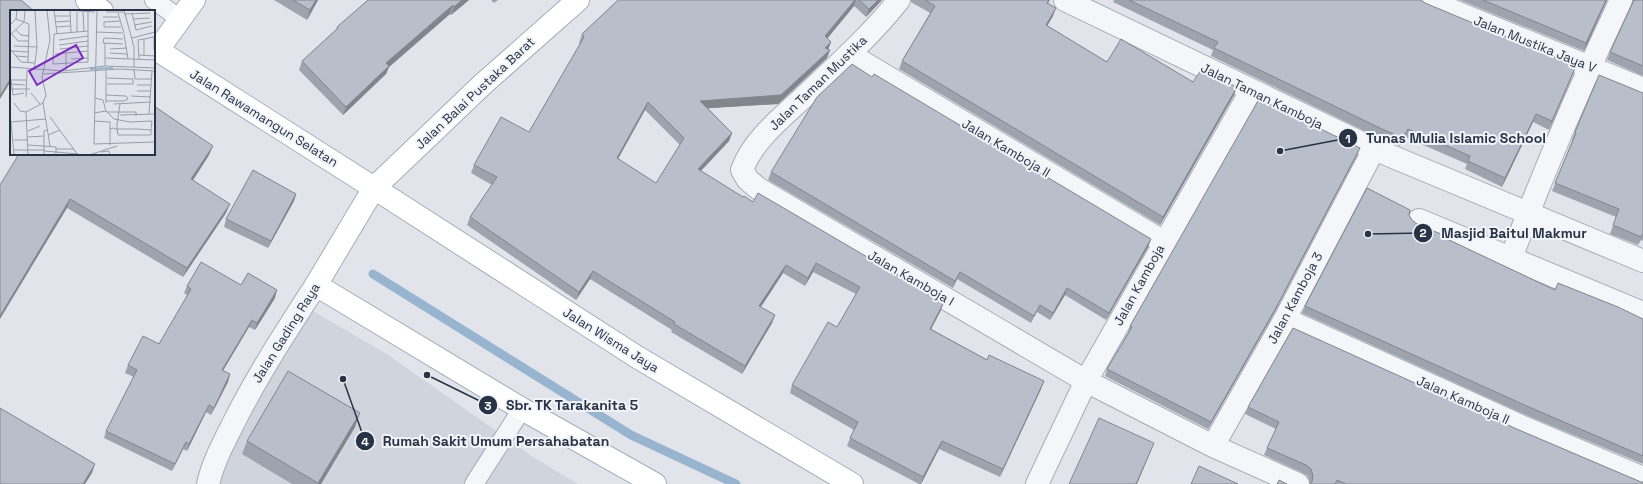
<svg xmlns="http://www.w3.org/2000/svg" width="1643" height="484" viewBox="0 0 1643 484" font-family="'Space Grotesk',sans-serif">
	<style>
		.built { fill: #cfd4dd }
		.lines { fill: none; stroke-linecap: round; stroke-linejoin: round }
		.stream { stroke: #99b4cf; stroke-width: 9 }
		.lane-casing { stroke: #a6acb6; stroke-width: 20 }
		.street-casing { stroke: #a6acb6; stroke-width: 24 }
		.secondary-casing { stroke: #a6acb6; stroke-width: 24 }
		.lane { stroke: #f5f6f9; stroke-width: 18 }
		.street { stroke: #f5f6f9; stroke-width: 22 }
		.secondary { stroke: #fff; stroke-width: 22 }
		.wall { fill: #9ea4ae; fill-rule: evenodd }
		.shaded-wall { fill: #81868d }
		.building { fill: #b8bfca; stroke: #81868d; fill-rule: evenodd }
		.labels { text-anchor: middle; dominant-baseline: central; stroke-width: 4; stroke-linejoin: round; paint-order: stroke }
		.street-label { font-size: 13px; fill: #283345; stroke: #f1f4f8 }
		.inset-river { fill: none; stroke: #99b4cf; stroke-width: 2 }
		.inset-road { fill: none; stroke: #979ea9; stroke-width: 1 }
		.view { fill: #7b2cbf; fill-opacity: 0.15; stroke: #7b2cbf; stroke-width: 2 }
		.inset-edge { fill: none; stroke: #283345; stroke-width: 2 }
		.leader { fill: none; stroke: #283345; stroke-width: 1.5 }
		.callout-dot { fill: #283345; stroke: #f1f4f8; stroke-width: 1.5 }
		.mark-label { font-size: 12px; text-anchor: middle; font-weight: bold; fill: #fff }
		.callout-label { font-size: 14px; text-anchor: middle; font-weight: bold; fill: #283345; stroke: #f1f4f8; stroke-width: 4; stroke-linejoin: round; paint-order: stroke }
	</style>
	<rect width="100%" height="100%" fill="#e1e5eb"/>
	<path class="built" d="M304 306 387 354 533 457 578 484H219L225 453Z"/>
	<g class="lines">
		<path class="stream" d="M373 274 631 435 736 484"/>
		<g class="lane-casing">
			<path id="lane" d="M154 0 180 19
				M474 484 522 409"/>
		</g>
		<g class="street-casing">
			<path id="street" d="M899 0C872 34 839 64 807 94 784 116 753 139 742 170L748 180 759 189 1086 381 1213 446 1298 484
				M1065 0 1374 149 1643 261
				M1427 0 1643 89
				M849 54 1164 242
				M1419 220 1643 313
				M1511 258C1544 170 1581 84 1621 0
				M1285 319 1521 426 1643 478
				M1213 446 1285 319 1374 149
				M208 484C213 462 224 442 234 422 258 374 287 330 316 285
				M1037 484 1086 381 1251 91"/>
		</g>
		<g class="secondary-casing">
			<path id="secondary" d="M87 0 102 11
				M578 0 483 84 374 188 316 285 522 409 655 484
				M154 48 374 188 637 357 852 484
				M157 51 194 0"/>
		</g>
		<use href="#lane" class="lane"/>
		<use href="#street" class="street"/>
		<use href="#secondary" class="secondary"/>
	</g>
	<path class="wall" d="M274 0H318L307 20Z
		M368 0H469L451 15 450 14 389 67 386 74 343 115 299 70 302 61 336 30 337 27Z
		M491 0H498L494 3Z
		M618 0H882L866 17 854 6 827 38 828 49 830 50 827 58 778 104 708 108 732 133 729 141 701 171 743 197 753 202 941 310 931 329 1041 389 1000 477 939 449 921 484H919L847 446 850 438 854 430 790 393 792 385 837 327 856 294 813 272 805 286 783 273 761 307 775 315 772 323 742 374 671 332 672 330 590 279 576 300 467 225 470 217 492 185 471 173 474 165 529 132 580 44 579 43 582 34ZM645 110 680 145 656 183 618 159Z
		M911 0H1050L1048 4 1053 16 1047 26 1107 62 1193 82 1234 95 1160 225 899 69 902 61 930 13 911 2Z
		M1114 0H1421L1425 3 1573 74 1549 130 1533 122 1502 187 1465 169 1467 164 1405 137 1400 146 1379 138 1211 56 1213 50 1113 2Z
		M1460 0H1607L1584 51Z
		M1633 0H1643V76L1607 60 1610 52 1633 2Z
		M1642 92 1643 93V241L1641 240 1638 245 1610 234 1616 217 1552 191 1572 141V140L1575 132Z
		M209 155 193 180 226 213 183 277 67 208 0 185Z
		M1357 155 1274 313 1208 429 1105 376 1107 369 1128 333 1130 326Z
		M771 172 1151 239 1148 247 1106 320 1065 295 1050 320 1037 312 1031 323 957 279 953 288 768 180Z
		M296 194 294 201 268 248 224 227 226 219Z
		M1409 215 1412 220 1417 224 1447 239 1555 290 1643 319V464L1526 415 1302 313 1305 306Z
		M241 285 275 298 255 330 249 327 223 371 230 374 228 382 211 415 206 412 187 451 183 449 172 471 104 438 106 431 134 377 125 373 128 365 159 344 188 296 184 293 187 286Z
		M1248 407 1519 430 1641 482 1643 484H1310L1308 476 1303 473 1264 455 1267 448 1276 429 1245 414Z
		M355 427 321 484H292L242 454 247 441Z"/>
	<path class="shaded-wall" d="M316 0H318L307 20 310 10Z
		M462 0H469L451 15 454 7Z
		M855 0H856L854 6 822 45 825 36Z
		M878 0H882L866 17 869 9Z
		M1606 0H1607L1584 51 1586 43Z
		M453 5 450 14 389 67 386 74 343 115 346 107 386 63Z
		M1056 8 1053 16 1043 33 1046 25Z
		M831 42 828 50 825 48Z
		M830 50 827 58 778 104 697 109 700 101Z
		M1576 66 1573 74 1549 130 1552 121Z
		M11 78V81L0 99V96Z
		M1237 87 1234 95 1160 225 1163 217Z
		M648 102 645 110 614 166 617 158Z
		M1536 114 1533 122 1502 187 1505 178Z
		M1408 129 1405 137 1400 146 1403 138Z
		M732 133 729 141 695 177 698 169Z
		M213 146 209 155 188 188 191 179Z
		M1360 148 1357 155 1274 313 1208 429 1211 422Z
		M296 194 294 201 268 248 271 241Z
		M70 199 67 208 0 319V316Z
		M230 204 226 213 183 277 187 268Z
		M1151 239 1148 247 1106 320 1109 313Z
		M816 263 813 272 805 286 808 278Z
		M786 265 783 273 756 314 759 306Z
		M593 271 590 279 576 300 579 292Z
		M960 272 957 279 953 288 955 281Z
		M1067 288 1065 295 1050 320 1053 313Z
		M277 290 275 298 255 330 257 323Z
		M944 302 941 310 927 337 930 329Z
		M775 315 772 323 742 374 745 366Z
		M252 320 249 327 219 377 222 370Z
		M230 374 228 382 211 415 214 408Z
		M1044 381 1041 389 1000 477 1003 469Z
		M209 405 206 412 187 451 189 444Z
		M360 413 355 427 321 484H318Z
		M942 441 939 449 921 484 923 477Z
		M186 442 183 449 172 471 175 464Z
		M1154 443 1150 453 1137 484H1136Z
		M95 464 92 473 85 484H83Z"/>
	<path class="building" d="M0 0H21L34 11H11V78L0 96Z
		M293 0H316L310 10Z
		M368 0H462L454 7 453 5 386 63 389 66 346 107 302 61 338 28 337 27Z
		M618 0H855L825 36 831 42 825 48 830 50 781 95 700 101 732 133 698 169 743 197 744 196 753 202 758 193 944 302 930 329 987 360 989 355 1044 381 1003 469 942 441 923 477 850 438 858 422 792 385 828 322 837 327 860 287 816 263 808 278 786 265 759 306 775 315 745 366 674 324 675 322 593 271 579 292 470 217 497 177 474 165 501 117 529 132 584 37 582 34ZM648 102 684 138 656 183 617 158Z
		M859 0H878L869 9Z
		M925 0H1049L1047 3 1056 8 1046 25 1107 62 1121 39 1193 82 1201 70 1237 87 1163 217 902 61 935 6Z
		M1129 0H1421L1425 3 1576 66 1552 121 1536 114 1505 178 1468 161 1470 156 1408 129 1403 138 1382 129 1214 48 1218 42Z
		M1483 0H1606L1586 43Z
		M1634 0H1643V66L1610 52Z
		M852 64 872 77 874 74 1151 239 1109 313 1067 288 1053 313 1040 305 1034 316 960 272 955 281 771 172 817 97Z
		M1599 75 1643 93V233L1641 237 1613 225 1619 209 1555 183 1576 133 1575 132Z
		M1259 99 1360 148 1277 306 1211 422 1107 369 1132 327 1130 326Z
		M154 106 213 146 191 179 230 204 187 268 70 199 0 316V185L19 154H154Z
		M253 170 296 194 271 241 226 219Z
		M1367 188 1410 210 1409 215 1412 220 1417 224 1448 237 1447 239 1555 290 1558 283 1618 307 1643 319V456L1529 407 1305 306Z
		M201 262 241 285 248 273 277 290 257 323 252 320 222 370 230 374 214 408 209 405 189 444 186 442 175 464 106 431 137 370 128 365 143 336 159 344 191 289 187 286Z
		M1293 328 1519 430 1641 482H1643V484H1346L1337 480 1335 484H1310L1312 482 1313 476 1311 469 1306 465 1267 448 1279 422 1248 407Z
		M288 371 360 413 318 483 247 441Z
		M0 408 95 464 83 484H0Z
		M1099 418 1154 443 1136 484H1069Z
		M1199 466 1238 484H1191Z
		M1279 480 1287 484H1277Z"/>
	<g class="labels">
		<g class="street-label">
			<text transform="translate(1535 44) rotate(22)">Jalan Mustika Jaya V</text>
			<text transform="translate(818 83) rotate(-44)">Jalan Taman Mustika</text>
			<text transform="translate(475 93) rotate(-43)">Jalan Balai Pustaka Barat</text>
			<text transform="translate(1262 96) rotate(26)">Jalan Taman Kamboja</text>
			<text transform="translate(264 118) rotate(32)">Jalan Rawamangun Selatan</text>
			<text transform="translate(1006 148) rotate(31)">Jalan Kamboja II</text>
			<text transform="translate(911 278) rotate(30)">Jalan Kamboja I</text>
			<text transform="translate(1139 285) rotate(-61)">Jalan Kamboja</text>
			<text transform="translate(1295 298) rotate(-62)">Jalan Kamboja 3</text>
			<text transform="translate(286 333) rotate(-58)">Jalan Gading Raya</text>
			<text transform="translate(611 340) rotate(32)">Jalan Wisma Jaya</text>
			<text transform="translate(1463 400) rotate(24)">Jalan Kamboja II</text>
		</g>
	</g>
	<g transform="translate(10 10)">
		<rect width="145" height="145" fill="#e1e5eb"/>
		<path class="inset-river" d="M80 59 103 58"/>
		<path class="inset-road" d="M44 0 47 24M57 0 85 2M87 0 84 134 145 132M114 0 124 37V57M60 1 61 22M73 2 74 21M96 2H114M108 3 114 23M122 3 126 20 142 16M114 4 140 3M45 6H60M93 7H108M6 9 19 14 18 52M123 9 140 8M110 11 94 12V17H111M45 12 60 11M0 15 6 9 7 0M124 15 142 12M46 17 60 16M6 20 11 25 19 26M67 22V2M86 22 113 23M2 24 8 31H19M44 24 43 54 78 52V2M44 24 78 21M114 24 118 49M0 25 14 12 15 0M122 28 145 22M113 29 94 28 93 33 113 34M128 29 129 49M49 30 78 26M129 30 144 27V40M49 35 78 31M4 36 27 37M0 39 11 52 25 53M50 39 78 36M100 39 117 38M2 41 19 42M56 43V61M100 43 117 44M45 44 78 41M129 45 145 46M134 45V29M6 46 18 47M95 48 145 50M61 49 78 48M95 56V33M0 57 53 61 95 56 145 58M124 59 125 69H141M24 60 27 37 25 0M33 64 109 59 145 61M0 70H16M1 70 3 85 14 83M0 74 15 75M97 74H123V69L97 68M127 75H141M1 79H20M127 81H141M21 83 30 94M121 86 141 87M16 87 17 60M85 88 93 90 96 101 104 109 120 112 142 111 141 120M96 91H114L118 89 116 86 96 85M4 93 10 101 16 102M33 93 40 136M96 93V60M104 94 141 92M97 102H126V106M84 103 96 101M139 104 142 61M110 105 145 104M40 107 68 145M84 111 100 112V135M0 112 36 109M1 112 4 145M100 119 103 118 105 119H127L141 120V125H108L107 119V114L110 94M18 121 30 116M38 125 50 120M18 127 34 126M4 130H18M18 135 46 137V145M46 139H64M4 140H34M34 141 46 142M46 142 68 144M91 142 99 141 100 145M18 145 16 102 33 93 36 85 32 67 40 30 37 0M34 145V121L37 120M79 145 107 136"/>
		<path class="view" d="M66 35 73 48 27 75 19 61Z"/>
		<rect width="145" height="145" class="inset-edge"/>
	</g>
	<path class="leader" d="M1280 151L1348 138M1368 234L1423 233M427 375L488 405M343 379L365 441"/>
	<g class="callout-dot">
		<circle cx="1280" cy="151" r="4"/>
		<circle cx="1368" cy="234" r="4"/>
		<circle cx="427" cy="375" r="4"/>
		<circle cx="343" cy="379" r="4"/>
		<circle cx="1348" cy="138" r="10"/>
		<circle cx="1423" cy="233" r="10"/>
		<circle cx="488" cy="405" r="10"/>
		<circle cx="365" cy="441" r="10"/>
	</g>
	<g class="mark-label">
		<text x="1348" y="143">1</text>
		<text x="1423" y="237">2</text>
		<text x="488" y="410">3</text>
		<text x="365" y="446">4</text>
	</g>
	<g class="callout-label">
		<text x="1456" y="143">Tunas Mulia Islamic School</text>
		<text x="1514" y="238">Masjid Baitul Makmur</text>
		<text x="572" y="410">Sbr. TK Tarakanita 5</text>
		<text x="496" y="446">Rumah Sakit Umum Persahabatan</text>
	</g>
</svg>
